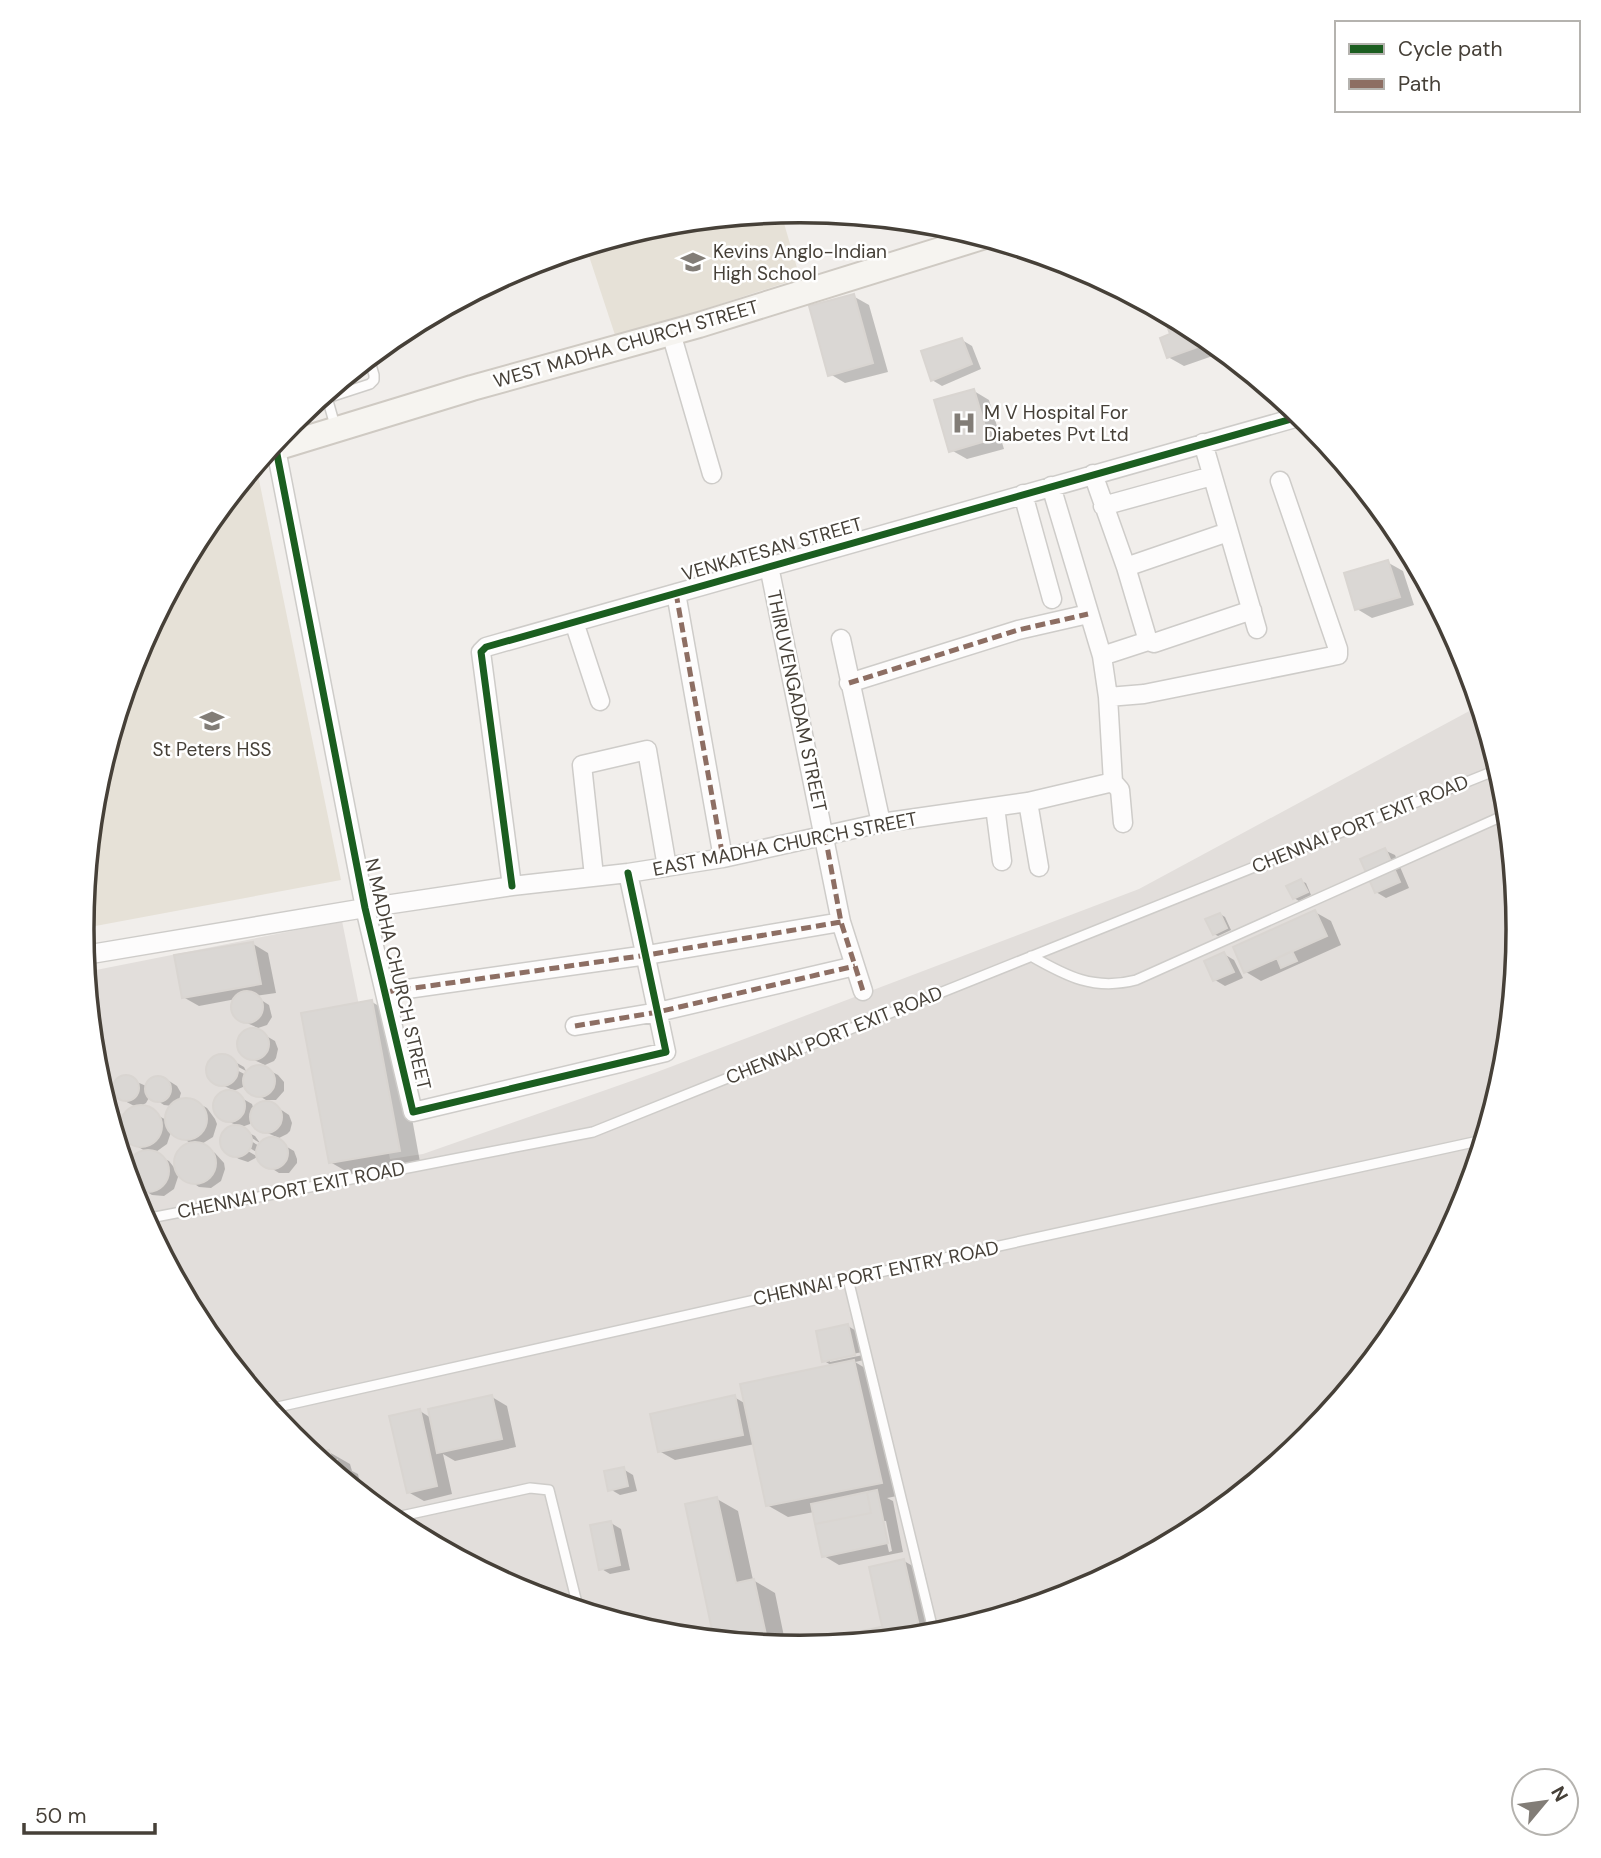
<svg xmlns="http://www.w3.org/2000/svg" width="1601" height="1858" viewBox="0 0 1601 1858" font-family="'DM Sans',sans-serif">
	<style>
		.industrial { fill: #e2dedb }
		.education { fill: #e6e1d7 }
		.shadow { fill: #0003; fill-rule: evenodd }
		.building { fill: #dad7d4; stroke: #d9d5d1; stroke-width: 2 }
		.lines { fill: none; stroke-linecap: round; stroke-linejoin: round }
		.service-casing { stroke: #ceccc9; stroke-width: 12 }
		.minor-casing { stroke: #ceccc9; stroke-width: 21 }
		.secondary-casing { stroke: #cfcac3; stroke-width: 28 }
		.service { stroke: #fdfcfc; stroke-width: 9 }
		.minor { stroke: #fdfcfc; stroke-width: 18 }
		.secondary { stroke: #f6f4f0; stroke-width: 24 }
		.quiet { stroke: #8d6e63; stroke-width: 5; stroke-dasharray: 10 5; stroke-linecap: butt }
		.cycleway-casing { stroke: #fff; stroke-width: 11 }
		.cycleway { stroke: #1b5e20; stroke-width: 7 }
		.labels { text-anchor: middle; dominant-baseline: central; stroke-width: 5; stroke-linejoin: round; paint-order: stroke }
		.poi-label { font-size: 19px; fill: #464038; stroke: #fff; text-anchor: start }
		.street-label { font-size: 19px; fill: #464038; stroke: #fff }
		.rim { fill: none; stroke: #464038; stroke-width: 3.5 }
	</style>
	<rect width="100%" height="100%" fill="#f1eeeb"/>
	<path class="industrial" d="M1448 623 1464 655 1505 789 1519 929 1505 1070 1464 1204 1397 1328 1308 1437 1199 1526 1075 1593 940 1634 800 1647 660 1633 525 1592 401 1526 292 1437 203 1328 137 1203 96 1069 99 1068 92 1027 86 972 342 921 390 1159 423 1154 657 1072 1139 889 1473 709Z"/>
	<path class="education" d="M781 213 800 278 616 338 586 247 661 224Z
		M258 475 341 880 90 927 85 902 96 788 137 654 204 530 246 478Z"/>
	<path class="shadow" d="M853 296 869 305 888 372 845 383 830 374Z
		M1200 332 1224 352 1184 366 1168 357 1173 335Z
		M962 340 972 346 981 369 942 386 932 380Z
		M974 391 989 400 1004 449 967 459 951 450Z
		M1387 562 1403 571 1414 605 1372 618 1357 609Z
		M1384 850 1395 855 1409 888 1386 898 1376 892Z
		M1301 881 1306 883 1311 895 1299 901 1294 898Z
		M1315 912 1331 921 1341 945 1261 981 1246 972Z
		M1220 914 1225 917 1231 930 1218 936 1214 934Z
		M253 944 268 953 276 993 255 996 269 1005 272 1017 267 1025 258 1028 238 1019 233 1010V1006L236 999 199 1006 183 997Z
		M1224 954 1234 960 1243 978 1225 986 1215 980Z
		M372 1002 393 1014 420 1162 351 1174 330 1162Z
		M252 1030H256L275 1041 278 1049 276 1058 274 1061 265 1065 245 1056 239 1047 240 1037 243 1034Z
		M221 1056H225L244 1067 246 1071 231 1063 229 1066 248 1076 250 1070 254 1068 263 1067 278 1075 284 1082V1091L276 1100H266L256 1094 248 1088 246 1082 243 1087 231 1092 252 1104 254 1110 261 1104 266 1103 274 1105 289 1115 292 1123 290 1131 287 1134 279 1138 258 1129 252 1120 250 1124 239 1128 255 1136 260 1143 245 1134 244 1137 261 1147V1143L266 1140H275L294 1151 297 1159V1163L289 1173H279L260 1161 259 1156 248 1162 239 1159 228 1153 222 1145 223 1135 226 1131 238 1126 221 1118 216 1109 217 1100 219 1096 233 1090 213 1081 208 1073V1068L212 1060ZM243 1144 258 1153V1157L241 1147Z
		M126 1077 146 1086 151 1080 158 1077 166 1079 177 1086 181 1093 178 1103 183 1100 196 1102 207 1108 215 1119 217 1124 213 1137 200 1145 215 1153 224 1163 225 1169 221 1181 211 1188 199 1187 177 1172 178 1177 174 1189 164 1196 152 1195 136 1185 130 1175 129 1169 134 1158 147 1152 128 1141 122 1130V1124L127 1113 138 1108 121 1099 116 1093 115 1086 119 1079ZM150 1096 164 1105 172 1106 168 1116V1121L141 1106 146 1103ZM172 1129 174 1133 192 1144 181 1150 177 1155 176 1170 169 1161 153 1154 167 1144Z
		M848 1326 858 1332 862 1352 830 1359V1362L863 1355 864 1360 855 1362 875 1374 902 1495 887 1498 893 1501 903 1552 839 1565 824 1556 814 1512 788 1517 767 1505 755 1444 675 1460 659 1451 734 1397 746 1404 833 1366 824 1361ZM882 1521H886L892 1551 889 1552Z
		M492 1397 507 1406 516 1447 455 1461 443 1454 452 1494 424 1501 408 1492 420 1411 431 1418Z
		M329 1452 350 1464 352 1471 358 1474 362 1494 315 1455Z
		M623 1469 633 1475 637 1491 620 1495 610 1489Z
		M717 1499 738 1511 753 1580 775 1593 786 1646 716 1639Z
		M611 1523 621 1529 630 1570 610 1574 600 1568Z
		M904 1561 925 1573 938 1634 852 1642 850 1636 880 1629 886 1632Z"/>
	<path class="building" d="M854 294 873 363 828 376 809 306Z
		M1176 319 1200 332 1212 342 1167 358 1160 338 1170 334 1166 323Z
		M962 338 972 364 931 381 921 351Z
		M974 389 989 440 949 452 934 400Z
		M1388 560 1400 597 1355 610 1344 573Z
		M1385 848 1400 882 1375 893 1360 859Z
		M1301 879 1308 892 1293 899 1286 886Z
		M1315 910 1327 936 1244 973 1233 947Z
		M1220 913 1227 928 1213 935 1205 919Z
		M253 942 261 984 182 998 174 955Z
		M1292 951 1297 961 1281 968 1277 958Z
		M1224 952 1234 972 1213 981 1204 961Z
		M231 1007a16 16 0 1 1 32 0a16 16 0 1 1-32 0Z
		M372 1000 400 1151 329 1163 301 1013Z
		M237 1044a16 16 0 1 1 32 0a16 16 0 1 1-32 0Z
		M206 1070a16 16 0 1 1 32 0a16 16 0 1 1-32 0Z
		M243 1081a16 16 0 1 1 32 0a16 16 0 1 1-32 0Z
		M113 1088a13 13 0 1 1 26 0a13 13 0 1 1-26 0Z
		M145 1089a13 13 0 1 1 26 0a13 13 0 1 1-26 0Z
		M213 1106a16 16 0 1 1 32 0a16 16 0 1 1-32 0Z
		M165 1119a21 21 0 1 1 42 0a21 21 0 1 1-42 0Z
		M250 1117a16 16 0 1 1 32 0a16 16 0 1 1-32 0Z
		M120 1126a21 21 0 1 1 42 0a21 21 0 1 1-42 0Z
		M220 1141a16 16 0 1 1 32 0a16 16 0 1 1-32 0Z
		M256 1153a16 16 0 1 1 32 0a16 16 0 1 1-32 0Z
		M174 1163a21 21 0 1 1 42 0a21 21 0 1 1-42 0Z
		M127 1171a21 21 0 1 1 42 0a21 21 0 1 1-42 0Z
		M848 1324 855 1355 822 1362 816 1331Z
		M854 1360 882 1483 766 1506 740 1384Z
		M492 1395 502 1439 437 1453 428 1409Z
		M735 1395 743 1435 658 1452 650 1414Z
		M420 1409 437 1486 407 1493 389 1416Z
		M329 1450 332 1461 337 1460 340 1476 313 1454Z
		M624 1467 628 1486 608 1491 604 1471Z
		M877 1490 888 1543 822 1557 815 1524 871 1513 867 1492Z
		M867 1492 871 1513 815 1524 811 1504Z
		M717 1497 736 1583 754 1579 768 1644 714 1639 685 1504Z
		M611 1521 620 1565 599 1570 590 1525Z
		M904 1559 921 1635 850 1642 848 1634 881 1627 883 1635H884L869 1567Z"/>
	<g class="lines">
		<g class="service-casing">
			<path id="service" d="M326 394 336 429
				M327 398 370 384 374 380V375L369 358
				M1031 956C1066 976 1094 991 1136 980L1507 814
				M145 1219 593 1132 1499 769
				M848 1279 934 1634
				M269 1409 848 1279 1483 1140
				M392 1518 530 1488 549 1490 577 1603 567 1605"/>
		</g>
		<g class="minor-casing">
			<path id="minor" d="M671 333 712 474
				M1203 443 1257 629
				M276 449 365 908 413 1112 666 1052 628 873
				M1093 474 1126 567 1148 641 1154 643 1252 610
				M1051 486 1102 656 1108 697 1113 782 1120 790 1123 823
				M1023 494 1052 599
				M1103 506 1212 476
				M769 566 841 922 863 991
				M1126 567 1228 532
				M676 593 723 858
				M574 622 600 701
				M841 639 881 823
				M1102 656 1148 641
				M849 683 1018 630 1088 614
				M1108 697 1144 694 1338 655V649L1280 481
				M1028 802 1039 867
				M995 807 1002 861
				M594 876 582 765 647 750 667 867
				M512 886 481 652 486 647 1302 416
				M85 955 365 908 512 886 628 873 723 858 881 823 1028 802 1113 782
				M386 992 647 955 841 922
				M575 1026 658 1012 855 966"/>
		</g>
		<g class="secondary-casing">
			<path id="secondary" d="M269 450 472 388 699 325 982 237"/>
		</g>
		<use href="#service" class="service"/>
		<use href="#minor" class="minor"/>
		<use href="#secondary" class="secondary"/>
		<path class="quiet" d="M676 593 723 858
			M849 683 1018 630 1088 614
			M825 835 841 922 863 991
			M386 992 647 955 841 922
			M575 1026 658 1012 855 966"/>
		<g class="cycleway-casing">
			<path id="cycleway" d="M276 449 365 908 413 1112 666 1052 628 873
				M512 886 481 652 486 647 1302 416"/>
		</g>
		<use href="#cycleway" class="cycleway"/>
	</g>
	<defs>
		<g id="school-bare" transform="scale(1.89)"><path d="M0-5L7-2L0 1L-7-2ZM-4 1L0 2.5L4 1V4Q0 6-4 4Z" fill="#827d77" stroke="#fff" stroke-width="2.5" paint-order="stroke"/></g>
		<g id="hospital-bare" transform="scale(1.89)"><path d="M-5-5h3v3.5h4V-5h3V5h-3V1.5h-4V5h-3Z" fill="#827d77" stroke="#fff" stroke-width="2.5" paint-order="stroke"/></g>
	</defs>
	<g fill-rule="evenodd">
		<use href="#school-bare" x="693" y="262"/>
		<use href="#hospital-bare" x="964" y="423"/>
		<use href="#school-bare" x="212" y="721"/>
	</g>
	<g class="labels">
		<g class="poi-label">
			<text x="713" y="251">Kevins Anglo-Indian<tspan x="713" dy="22">High School</tspan></text>
			<text x="984" y="412">M V Hospital For<tspan x="984" dy="22">Diabetes Pvt Ltd</tspan></text>
			<text x="212" y="749" text-anchor="middle">St Peters HSS</text>
		</g>
		<g class="street-label">
			<text transform="translate(626 344) rotate(-16)">WEST MADHA CHURCH STREET</text>
			<text transform="translate(772 549) rotate(-16)">VENKATESAN STREET</text>
			<text transform="translate(797 701) rotate(78)">THIRUVENGADAM STREET</text>
			<text transform="translate(1360 824) rotate(-22)">CHENNAI PORT EXIT ROAD</text>
			<text transform="translate(785 844) rotate(-11)">EAST MADHA CHURCH STREET</text>
			<text transform="translate(398 974) rotate(77)">N MADHA CHURCH STREET</text>
			<text transform="translate(834 1035) rotate(-22)">CHENNAI PORT EXIT ROAD</text>
			<text transform="translate(291 1190) rotate(-11)">CHENNAI PORT EXIT ROAD</text>
			<text transform="translate(876 1273) rotate(-12)">CHENNAI PORT ENTRY ROAD</text>
		</g>
	</g>
	<path d="M0 0H1601V1858H0ZM94 929a706 706 0 1 1 1412 0a706 706 0 1 1-1412 0Z" fill="#fff" fill-rule="evenodd"/>
	<path class="rim" d="M94 929a706 706 0 1 1 1412 0a706 706 0 1 1-1412 0Z"/>
	<rect x="1335" y="21" width="245" height="91" fill="#ffffff" stroke="#b5b3af" stroke-width="2"/>
	<rect x="1349" y="44" width="35" height="10" fill="#1b5e20" stroke="#b5b3af" stroke-width="2"/>
	<text x="1398" y="56" font-size="21" fill="#464038">Cycle path</text>
	<rect x="1349" y="79" width="35" height="10" fill="#8d6e63" stroke="#b5b3af" stroke-width="2"/>
	<text x="1398" y="91" font-size="21" fill="#464038">Path</text>
	<g transform="translate(1545 1802) rotate(61)"><circle r="33" fill="#ffffff" stroke="#b5b3af" stroke-width="2"/>
	<path d="M0-5L12 26L0 18L-12 26Z" fill="#827d77"/>
	<text y="-10" font-size="19" font-weight="bold" text-anchor="middle" fill="#464038">N</text>
	</g>
	<path d="M24 1823v10h131v-10" fill="none" stroke="#464038" stroke-width="3.5"/>
	<text x="35" y="1823" font-size="21" fill="#464038" stroke="#ffffff" stroke-width="5" paint-order="stroke">50 m</text>
</svg>
